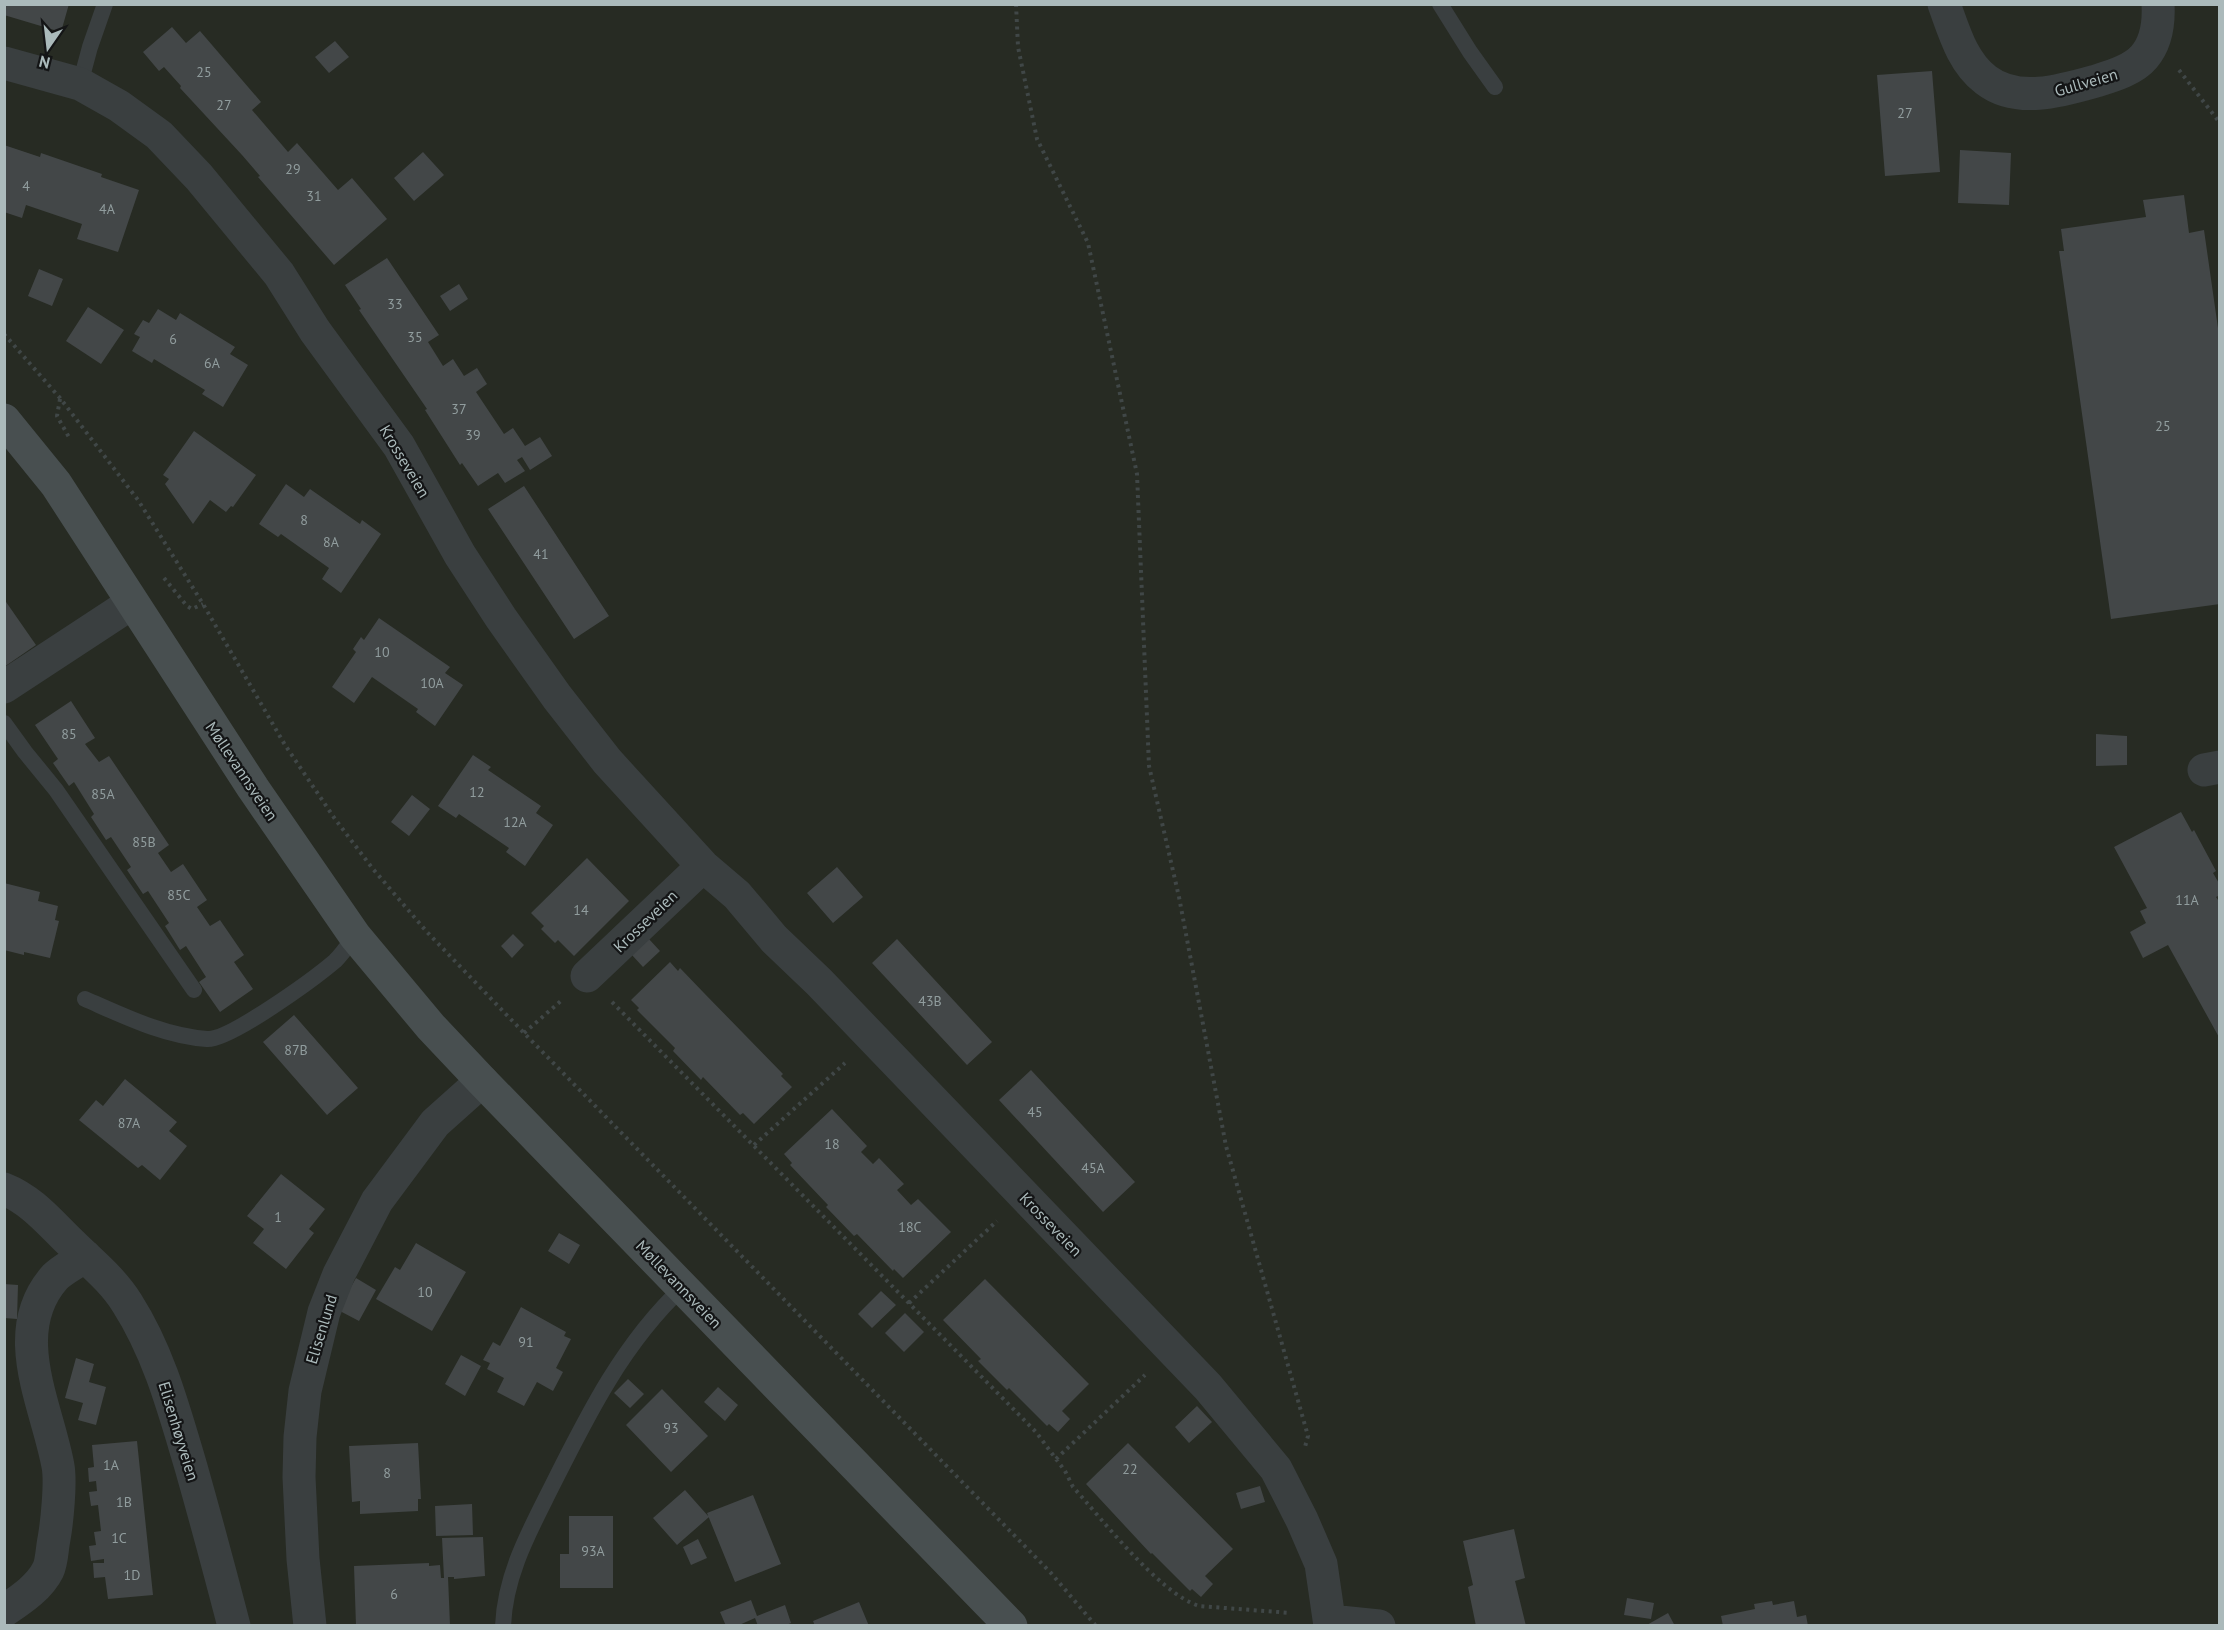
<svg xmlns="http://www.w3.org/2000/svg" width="2224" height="1630" viewBox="0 0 2224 1630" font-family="'PT Sans',sans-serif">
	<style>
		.green { fill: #272b23 }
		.building { fill: #434748 }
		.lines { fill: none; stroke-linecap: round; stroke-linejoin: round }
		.path { stroke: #404747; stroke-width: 4; stroke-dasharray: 3 4.5; stroke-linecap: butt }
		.service { stroke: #3a3f40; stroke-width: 16 }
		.minor { stroke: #3a3f40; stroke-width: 33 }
		.secondary { stroke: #484f50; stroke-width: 33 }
		.labels { text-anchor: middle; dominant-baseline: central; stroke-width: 4.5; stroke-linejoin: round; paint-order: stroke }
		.number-label { font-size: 14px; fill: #919d9e }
		.street-label { font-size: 16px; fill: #abbabb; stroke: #141516 }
	</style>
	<rect width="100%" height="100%" fill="#191a1b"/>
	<path class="green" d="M5 5H2219V1625L5 1626Z"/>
	<path class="building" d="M4 4H69L61 32 4 15Z
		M172 27 186 43 200 31 261 102 252 110 288 152 297 143 338 190 352 178 387 219 334 265 258 177 260 176 242 155 180 88 181 86 164 67 159 71 143 52Z
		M335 41 349 57 329 73 315 57Z
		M1932 71 1940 172 1885 176 1877 75Z
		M4 145 40 157 41 153 102 174 101 177 139 190 118 252 77 239 82 224 26 205 22 218 4 212Z
		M1960 150 2011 153 2009 205 1958 203Z
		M423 152 444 175 414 201 394 178Z
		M2184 195 2189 233 2204 230 2220 342V604L2111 619 2059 251H2064L2061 229 2146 217 2143 200Z
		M387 258 439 335 428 342 443 366 453 359 464 376 477 368 487 384 476 392 504 434 513 428 525 446 540 437 552 456 530 470 522 457 517 460 525 471 505 483 498 473 478 486 462 463 460 465 425 410 427 409 359 310 361 309 345 285Z
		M39 269 63 279 52 306 28 296Z
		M459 284 468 299 450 311 440 296Z
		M88 307 124 330 101 364 66 341Z
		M158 309 176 320 180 313 235 347 230 354 248 365 223 407 202 394 205 390 154 359 152 363 132 351 140 337 134 334 143 320 149 323Z
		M194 431 256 475 233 507 231 506 226 512 210 500 193 524 165 484 169 479 163 475Z
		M286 484 304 497 310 489 360 524 362 520 381 534 341 593 322 579 329 568 281 534 278 537 259 524Z
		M524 486 609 616 574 639 488 509Z
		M4 599 36 645 4 667Z
		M379 618 450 667 445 673 463 685 435 726 416 712 418 709 372 677 354 703 332 687 356 652 353 649 361 637 364 640Z
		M71 701 95 738 85 744 99 762 109 756 169 845 158 853 171 872 183 864 207 900 197 907 210 926 220 920 244 955 234 962 253 989 220 1012 199 982 206 977 186 946 180 950 165 926 169 923 148 891 143 894 127 870 131 867 111 837 106 840 91 817 94 814 74 782 69 786 53 763 58 759 35 725Z
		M2096 734 2127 736V765L2096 766Z
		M473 755 491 767 488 770 541 806 536 813 553 825 525 866 506 852 509 848 459 814 456 818 438 806Z
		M412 795 430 809 409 836 391 822Z
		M2181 812 2192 832 2194 830 2216 871 2213 873 2220 885V895L2216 897 2220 903V1039L2168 945 2143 958 2130 932 2146 923 2140 911 2147 908 2114 847Z
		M587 858 629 901 574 956 558 940 555 943 541 929 544 926 531 913Z
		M837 867 863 897 833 923 807 893Z
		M4 883 40 892 38 901 58 906 55 920 59 921 50 958 24 952V955L4 950Z
		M513 934 524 945 512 958 501 946Z
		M648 938 660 951 643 967 631 954Z
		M897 939 992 1042 967 1065 872 963Z
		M670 962 678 971 680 968 704 993 783 1074 781 1076 792 1087 754 1124 743 1113 740 1115 703 1077 701 1080 673 1051 675 1048 637 1010 639 1008 631 1000Z
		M294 1015 358 1088 327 1115 263 1042Z
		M1031 1070 1135 1182 1103 1212 999 1100Z
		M125 1079 177 1122 169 1131 187 1146 160 1180 142 1165 138 1168 79 1120 96 1100 103 1106Z
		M832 1109 867 1146 861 1152 873 1164 879 1158 904 1184 897 1190 911 1205 918 1199 951 1232 903 1278 894 1269 893 1271 857 1234 854 1236 826 1207 828 1205 790 1165 792 1163 784 1154Z
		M281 1174 325 1209 309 1229 314 1233 286 1269 253 1243 264 1229 247 1216Z
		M559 1233 580 1245 569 1264 548 1251Z
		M416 1243 466 1272 432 1331 376 1299 395 1267 400 1270Z
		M356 1278 376 1290 359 1321 338 1310Z
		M985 1279 1089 1384 1062 1411 1070 1419 1058 1432 1049 1424 1047 1426 1009 1388 1007 1390 978 1361 981 1359 943 1320Z
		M4 1284 18 1285 17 1319 4 1318Z
		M881 1291 896 1305 872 1328 858 1314Z
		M521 1307 566 1332 564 1336 571 1339 556 1368 563 1372 553 1391 537 1382 524 1406 497 1392 504 1378 487 1369 490 1363 483 1360 493 1342 500 1346Z
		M905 1313 924 1332 904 1352 885 1333Z
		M461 1355 481 1366 465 1396 445 1384Z
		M76 1358 94 1364 89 1382 106 1387 96 1425 78 1420 83 1403 65 1398Z
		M628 1379 644 1394 630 1408 614 1393Z
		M718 1387 738 1405 725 1421 704 1402Z
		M662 1389 708 1436 671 1472 626 1425Z
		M1197 1406 1212 1422 1189 1443 1175 1427Z
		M137 1441 153 1595 108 1599 105 1577 94 1578 93 1563H104V1559L91 1561 89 1546 96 1545 94 1532 101 1531 98 1505 91 1506 89 1492 97 1491 96 1481 89 1482 88 1468 94 1467 92 1445Z
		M418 1443 421 1499H418V1511L360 1514V1501L352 1502 349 1446Z
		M1128 1443 1233 1549 1205 1576 1213 1584 1201 1597 1192 1589 1190 1591 1152 1553 1151 1554 1086 1484Z
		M1260 1486 1265 1502 1241 1509 1236 1493Z
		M685 1490 709 1517 677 1545 653 1518Z
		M753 1495 781 1564 735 1582 707 1513Z
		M472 1504 473 1535 436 1536 435 1506Z
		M569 1516H613V1588H560V1554H569Z
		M1514 1529 1525 1578 1515 1581 1526 1626H1476L1468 1587 1473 1585 1463 1541Z
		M483 1537 485 1576 454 1579V1577H448L450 1625 356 1626 354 1566 429 1563V1566L440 1565 441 1578H444L442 1538Z
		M698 1539 707 1558 691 1565 683 1547Z
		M1627 1598 1654 1603 1651 1619 1624 1615Z
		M751 1600 757 1616 785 1605 791 1623 784 1626H758L755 1618 737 1626H726L720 1612Z
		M1772 1601 1773 1605 1794 1601 1797 1617 1806 1615 1808 1626H1723L1721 1616 1755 1609 1754 1604Z
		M859 1602 869 1626H815L813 1621Z
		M1668 1613 1675 1626H1645Z"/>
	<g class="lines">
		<path class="path" d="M1016 4 1018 47 1037 139 1088 243 1137 474 1149 766 1179 897 1226 1146 1308 1436 1305 1447
			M2179 70 2220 123
			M4 334 60 398 138 500 203 604 285 745 335 819 373 869 427 932 524 1033 1051 1573 1096 1626
			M60 399 57 416 70 439
			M164 578 187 606 192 609 203 604
			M612 1002 1036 1432 1065 1471 1073 1487C1102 1519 1159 1593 1199 1606L1291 1613
			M524 1033 562 1000
			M754 1145 845 1063
			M909 1303 997 1221
			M1056 1459 1145 1375"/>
		<path class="service" d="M1440 4 1470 52 1495 87
			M80 84 90 47 105 4
			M4 723 25 752 56 790 194 990
			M85 999C124 1016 164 1036 207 1039 229 1041 315 978 335 961 342 954 349 944 355 936
			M503 1626C505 1575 529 1532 551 1488 587 1416 623 1343 683 1287"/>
		<path class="minor" d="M1944 4C1954 31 1962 62 1986 80 2017 104 2061 91 2096 81 2112 76 2133 70 2144 57 2156 43 2159 22 2158 4
			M4 63 80 84 119 106 159 135 199 177 279 274 315 331 399 446 460 555 501 618 557 697 607 761 703 866 737 895 774 939 819 982 1208 1387 1276 1469 1302 1520 1321 1564 1330 1626
			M4 687 132 603
			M2204 770 2220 767
			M587 976 703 866
			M4 1189C32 1200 50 1223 71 1243 90 1262 112 1279 127 1303 159 1353 174 1410 191 1467 206 1520 220 1572 234 1626
			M4 1611C20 1600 39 1588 48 1570 52 1562 52 1548 54 1539 57 1522 61 1482 58 1466 47 1405 6 1332 55 1277 63 1269 76 1263 85 1256
			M1330 1621 1379 1626
			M310 1626 303 1559 299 1477 300 1437 305 1391 324 1312 339 1274 377 1201 435 1123 482 1081"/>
		<path class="secondary" d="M4 420 56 484 253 788 355 936 431 1027 482 1081 1011 1626"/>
	</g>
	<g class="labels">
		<g class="number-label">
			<text x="204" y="72">25</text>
			<text x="224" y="105">27</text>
			<text x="1905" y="113">27</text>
			<text x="293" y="169">29</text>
			<text x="26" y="186">4</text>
			<text x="314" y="196">31</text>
			<text x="107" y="209">4A</text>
			<text x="395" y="304">33</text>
			<text x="415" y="337">35</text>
			<text x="173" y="339">6</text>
			<text x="212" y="363">6A</text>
			<text x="459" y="409">37</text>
			<text x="2163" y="426">25</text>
			<text x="473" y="435">39</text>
			<text x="304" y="520">8</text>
			<text x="331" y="542">8A</text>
			<text x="541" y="554">41</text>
			<text x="382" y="652">10</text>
			<text x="432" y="683">10A</text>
			<text x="69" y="734">85</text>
			<text x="477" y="792">12</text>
			<text x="103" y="794">85A</text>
			<text x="515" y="822">12A</text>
			<text x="144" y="842">85B</text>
			<text x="179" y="895">85C</text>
			<text x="2187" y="900">11A</text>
			<text x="581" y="910">14</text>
			<text x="930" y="1001">43B</text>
			<text x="296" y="1050">87B</text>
			<text x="1035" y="1112">45</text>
			<text x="129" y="1123">87A</text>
			<text x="832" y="1144">18</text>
			<text x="1093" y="1168">45A</text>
			<text x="278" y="1217">1</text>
			<text x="910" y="1227">18C</text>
			<text x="425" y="1292">10</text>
			<text x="526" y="1342">91</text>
			<text x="671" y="1428">93</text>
			<text x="111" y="1465">1A</text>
			<text x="1130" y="1469">22</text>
			<text x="387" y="1473">8</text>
			<text x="124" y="1502">1B</text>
			<text x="119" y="1538">1C</text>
			<text x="593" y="1551">93A</text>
			<text x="132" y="1575">1D</text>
			<text x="394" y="1594">6</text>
		</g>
		<g class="street-label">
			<text transform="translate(2086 82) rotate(-16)">Gullveien</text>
			<text transform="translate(405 461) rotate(59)">Krosseveien</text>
			<text transform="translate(242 771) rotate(56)">Møllevannsveien</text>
			<text transform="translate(645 921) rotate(-44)">Krosseveien</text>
			<text transform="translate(1051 1224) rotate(46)">Krosseveien</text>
			<text transform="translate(679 1284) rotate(46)">Møllevannsveien</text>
			<text transform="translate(321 1329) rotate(-73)">Elisenlund</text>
			<text transform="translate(179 1431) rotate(73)">Elisenhøyveien</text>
		</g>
	</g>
	<rect width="2224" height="1630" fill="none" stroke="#abbabb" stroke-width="12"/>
	<g transform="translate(48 48) rotate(194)" stroke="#141516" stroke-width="4.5" paint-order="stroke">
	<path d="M0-4.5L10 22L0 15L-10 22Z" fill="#abbabb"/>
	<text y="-9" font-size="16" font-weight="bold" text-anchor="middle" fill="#abbabb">N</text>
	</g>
</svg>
